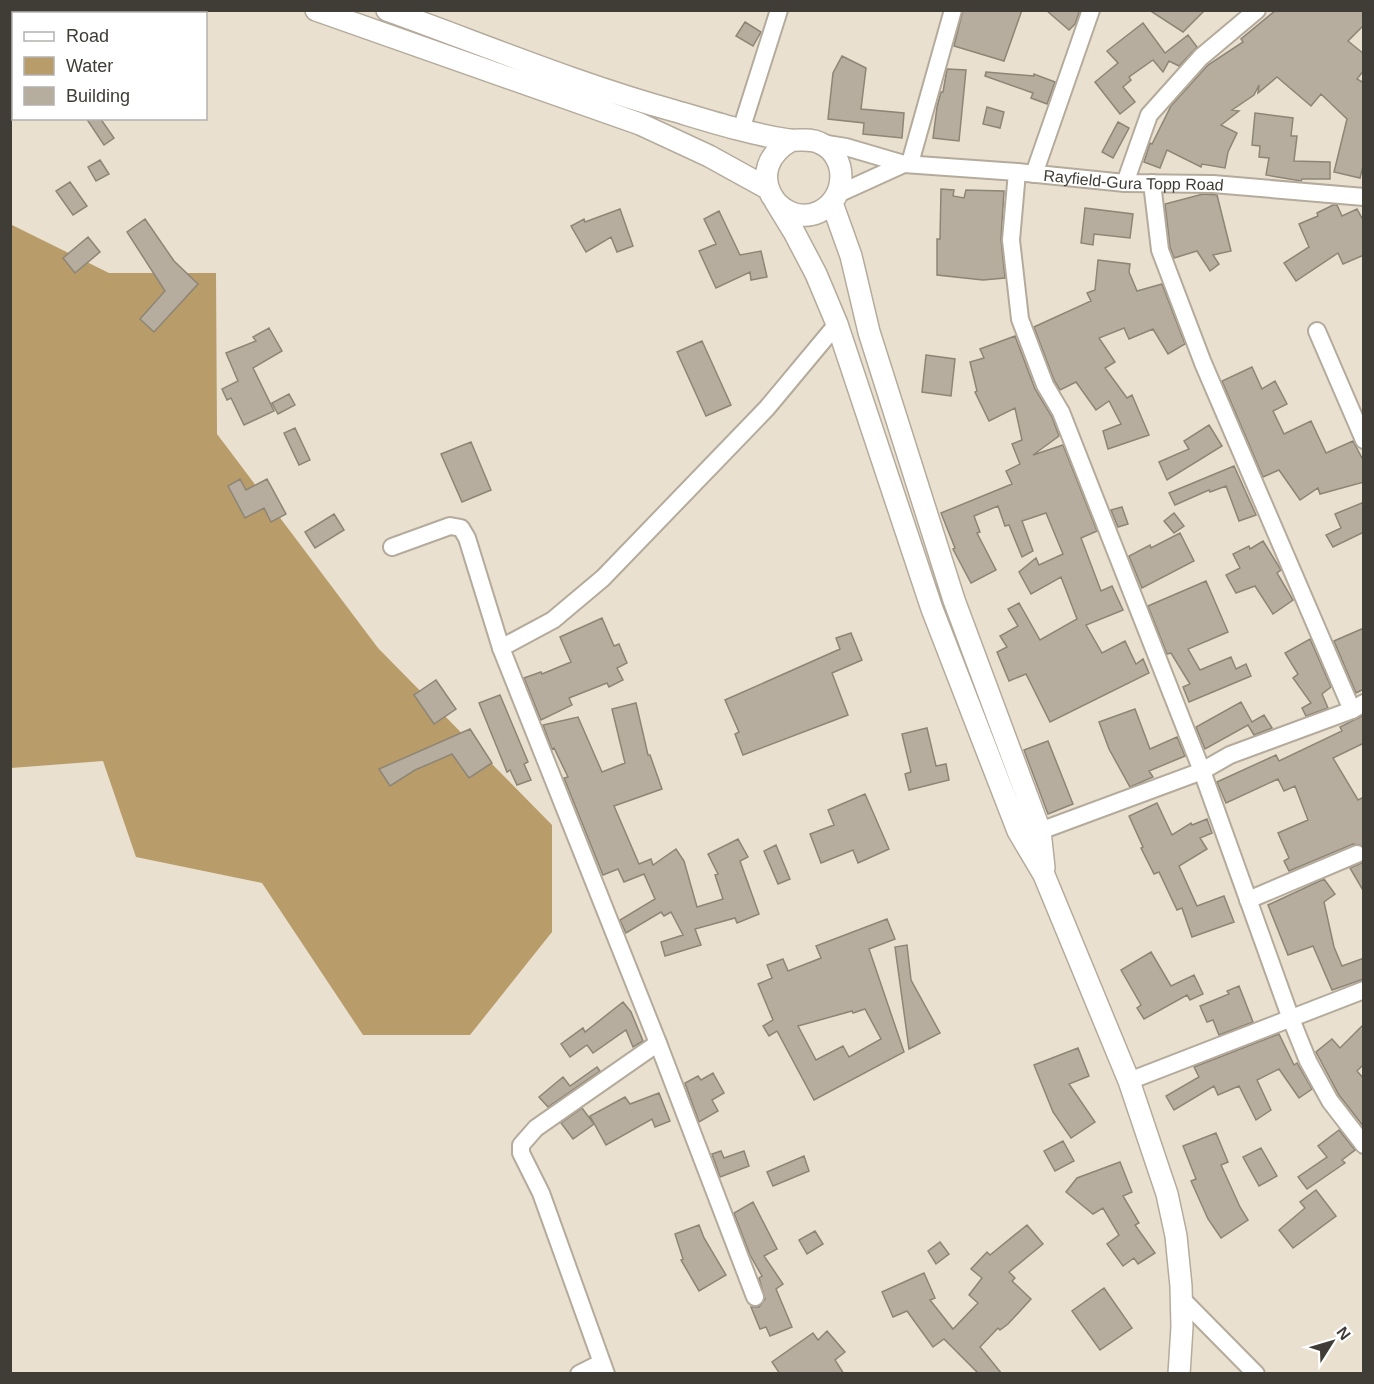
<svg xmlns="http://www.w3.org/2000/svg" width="1374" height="1384" viewBox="0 0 1374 1384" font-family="Helvetica,sans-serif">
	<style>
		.water { fill: #b89c69 }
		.building { fill: #b6ad9e; stroke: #8d8576; stroke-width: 1.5; fill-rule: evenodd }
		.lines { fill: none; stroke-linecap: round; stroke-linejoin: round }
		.minor-casing { stroke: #b4ab9c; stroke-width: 20 }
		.major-casing { stroke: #b4ab9c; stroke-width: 24 }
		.minor { stroke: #fff; stroke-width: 16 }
		.major { stroke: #fff; stroke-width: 21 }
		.labels { text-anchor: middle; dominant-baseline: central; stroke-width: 4.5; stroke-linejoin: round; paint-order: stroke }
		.street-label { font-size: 16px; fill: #403c36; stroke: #fff }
	</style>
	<rect width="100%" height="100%" fill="#eae0d0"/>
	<path class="water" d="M10 224 109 273H216L217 434 378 648 552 825V932L470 1035H363L262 883 136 857 103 761 11 768Z"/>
	<path class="building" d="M963 10H1022L1004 61 954 46Z
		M1046 10H1080L1075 24 1069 30Z
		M1149 10H1205L1183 32Z
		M1276 10H1364V25L1348 41 1364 54V70L1357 79 1364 83V162L1360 178 1334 172 1347 119 1321 94 1311 106 1277 77 1258 93 1259 85 1254 95 1232 110 1239 111 1221 125 1237 133 1228 152 1225 168 1202 164 1201 167 1167 150 1160 168 1144 162 1150 143 1152 144 1171 106 1208 65 1243 42 1241 39Z
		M745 22 761 32 753 46 736 36Z
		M1143 23 1165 53 1188 35 1197 47 1179 66 1169 61 1163 72 1153 60 1129 77 1131 80 1123 87 1135 102 1120 114 1095 82 1118 63 1107 51Z
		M842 56 866 68 861 109 904 113 902 138 863 134 864 123 828 119 833 73Z
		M947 69 966 70 959 141 933 138 937 107 941 92H943Z
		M986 72 1034 76V74L1055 82 1047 104 1031 98 1033 93 985 76Z
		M987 107 1004 112 1000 128 983 124Z
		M1255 113 1293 118 1291 136H1297L1294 161 1330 162V179H1302L1301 181 1266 175 1269 158 1259 157 1260 146 1252 145Z
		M86 118H100L114 138 104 145Z
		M1118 122 1129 128 1113 158 1102 152Z
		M100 160 109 174 96 181 88 167Z
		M70 182 87 206 73 215 56 191Z
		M941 189 954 190 953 196 964 198 966 190 1004 191 1001 239 1005 278 983 280 937 275V239H940Z
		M1203 194 1217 195 1231 251 1213 255 1219 264 1210 271 1197 251 1174 258 1170 247 1165 204Z
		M1333 205H1337L1342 216 1357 209 1364 222V255L1343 264 1338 253 1296 281 1284 263 1309 247 1299 224 1318 216 1317 213Z
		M1085 208 1133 214 1130 238 1094 234 1093 245 1081 243Z
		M620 209 633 246 617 252 611 237 586 252 571 226 584 219 585 222Z
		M719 211 740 255 761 251 767 277 751 280 750 272 716 288 699 251 716 244 704 219Z
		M145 219 174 261 198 284 154 332 140 319 165 291 127 232Z
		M88 237 100 252 75 273 63 258Z
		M1098 260 1130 264 1129 272 1137 291 1162 284 1185 344 1168 354 1153 329 1129 339 1124 328 1099 338 1115 362 1105 368 1127 398 1132 395 1149 435 1108 449 1103 431 1121 424 1109 401 1096 410 1076 382 1060 390 1054 380 1034 327 1091 301 1087 293 1095 290Z
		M269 328 282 351 253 368 274 411 244 425 231 398 227 400 222 389 238 381 226 353 256 341 253 337Z
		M1015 336 1035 389 1052 417 1059 436 1033 455 1063 445 1097 531 1081 538 1101 591 1112 586 1123 610 1086 625 1102 653 1125 641 1136 664 1143 659 1149 673 1050 722 1026 674 1009 681 997 652 1007 647 1000 636 1018 626 1008 609 1019 603 1040 640 1077 619 1061 577 1031 594 1019 572 1036 558 1039 565 1063 554 1046 513 1022 521 1033 551 1022 557 1009 525 1005 526 998 506 974 516 980 532 977 533 996 570 971 583 953 549 955 548 941 513 1012 484 1006 471 1020 464 1012 444 1022 440 1015 408 989 421 975 392 977 391 970 362 984 358 980 349Z
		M702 341 731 405 706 416 677 352Z
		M926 355 955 359 951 396 922 392Z
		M1252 367 1262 389 1275 381 1287 404 1273 411 1284 434 1311 421 1326 453 1353 441 1364 462V482L1320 494 1318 488 1300 500 1279 470 1263 477 1222 381Z
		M289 394 295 405 278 414 272 403Z
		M1209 425 1222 446 1167 480 1159 462 1189 449 1184 441Z
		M295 428 310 460 299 465 284 433Z
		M471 442 491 490 462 502 441 454Z
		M1234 466 1256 515 1239 521 1226 486 1210 492 1209 490 1175 505 1169 493Z
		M240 479 246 490 267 479 286 514 271 522 264 508 245 518 228 486Z
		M1364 502V532L1333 547 1326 535 1341 528 1335 514Z
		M1122 507 1128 524 1118 527 1111 510Z
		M1174 513 1184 526 1174 533 1164 521Z
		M334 514 344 530 315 548 305 532Z
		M1180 533 1194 561 1142 588 1129 556 1150 545 1151 548Z
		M1263 541 1281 570 1277 573 1293 600 1273 614 1255 586 1236 593 1226 575 1240 568 1233 554 1249 546 1250 549Z
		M1206 581 1228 632 1188 649 1200 670 1231 657 1236 669 1246 664 1251 676 1189 702 1183 687 1190 684 1171 653 1167 654 1148 606Z
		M602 618 614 646 619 644 627 663 617 668 623 680 609 687 607 683 569 698 572 705 541 720 524 678 541 672 542 674 571 662 560 637Z
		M1364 628V689L1356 693 1334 641Z
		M851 633 862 660 832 673 848 715 743 755 735 734 739 732 725 700 840 649 836 638Z
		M1310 639 1331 687 1322 694 1328 708 1306 716 1302 708 1311 703 1293 678 1298 674 1285 653Z
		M436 680 456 709 434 724 414 695Z
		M500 695 528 762 524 764 531 780 517 785 510 770 507 772 479 703Z
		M1241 702 1252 722 1264 715 1272 728 1254 735 1248 725 1205 749 1196 727Z
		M636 703 648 755H650L662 789 614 806 639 864 651 859 653 865 676 849 684 861 697 907 723 899 715 875 718 874 708 854 738 839 748 857 740 861 759 914 737 923 735 918 695 929 701 945 665 956 661 942 683 935 671 912 664 916 661 912 626 933 620 920 655 899 644 874 624 882 618 869 603 875 564 778 568 777 554 748 552 749 543 725 578 717 602 772 625 763 612 709Z
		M1135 709 1150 749 1177 737 1185 756 1149 771 1153 777 1130 787 1109 749 1099 722Z
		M1364 715V743L1333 758 1358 800 1364 797V846L1353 844 1289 871 1284 861 1289 858 1278 833 1308 820 1295 786 1284 791 1278 779 1226 803 1217 782 1276 755 1279 761 1342 731 1340 727Z
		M927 728 936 766 946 764 949 780 909 790 905 774 911 772 902 734Z
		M470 729 492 763 469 778 452 754 415 770 390 786 379 769Z
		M1048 741 1073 804 1048 814 1024 750Z
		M865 794 889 849 858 863 853 850 821 863 810 834 834 825 828 810Z
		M1157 803 1172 835 1191 823 1192 825 1207 819 1212 833 1200 838 1207 849 1179 866 1197 906 1224 896 1234 922 1192 937 1182 908 1177 910 1159 872 1154 874 1141 848 1143 847 1129 816Z
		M776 845 790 879 778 884 764 851Z
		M1364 862V892L1350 868Z
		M1324 879 1335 894 1324 902 1334 947 1342 966 1364 958V979L1332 990 1313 946 1288 955 1268 905Z
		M887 919 895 939 869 949 904 1052 814 1100 777 1031 769 1036 763 1026 773 1020 758 984 772 978 767 965 783 959 788 971 821 958 816 946ZM865 1009 881 1039 849 1057 843 1046 816 1060 798 1026 852 1011 853 1013Z
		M907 945 911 980 940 1033 909 1049 895 947Z
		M1151 952 1171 986 1194 975 1203 994 1190 1000 1187 995 1144 1019 1137 1008 1141 1005 1121 970Z
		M1239 986 1253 1022 1219 1035 1213 1020 1207 1022 1200 1006 1229 994 1227 991Z
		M623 1002 631 1012 643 1041 633 1047 626 1030 593 1053 587 1045 570 1057 561 1044 583 1028 585 1032Z
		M1364 1024V1064L1357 1071 1364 1079V1127L1339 1095 1316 1052 1332 1039 1340 1048Z
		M1279 1034 1294 1065 1297 1063 1312 1089 1299 1098 1279 1069 1257 1080 1271 1110 1256 1120 1239 1086 1218 1095 1214 1086 1174 1110 1166 1096 1199 1077 1194 1067Z
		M1078 1048 1089 1076 1069 1084 1095 1122 1071 1138 1053 1112 1034 1065Z
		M597 1067 600 1071 548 1107 539 1097 563 1077 570 1086Z
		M713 1073 724 1093 712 1100 718 1111 699 1122 685 1083 698 1076 701 1080Z
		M659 1093 670 1121 655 1127 652 1119 606 1145 590 1116 625 1097 630 1104Z
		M582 1108 594 1124 573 1139 561 1123Z
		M1339 1130 1355 1150 1342 1160 1345 1163 1307 1189 1298 1177 1327 1157 1318 1146Z
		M1216 1133 1228 1162 1221 1165 1240 1207 1248 1220 1221 1238 1208 1219 1191 1181 1196 1179 1183 1146Z
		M1063 1141 1074 1161 1055 1171 1044 1151Z
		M1261 1148 1277 1176 1259 1186 1243 1157Z
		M721 1151 724 1158 744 1151 749 1166 720 1177 712 1154Z
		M804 1156 809 1171 773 1186 767 1172Z
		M1120 1162 1132 1192 1123 1196 1139 1223 1135 1225 1155 1253 1138 1264 1134 1258 1123 1266 1107 1244 1119 1235 1103 1208 1093 1214 1066 1192 1077 1178Z
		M1316 1190 1336 1216 1293 1248 1279 1230 1305 1208 1300 1202Z
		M753 1202 777 1249 764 1256 783 1284 776 1289 792 1327 770 1336 766 1327 760 1329 751 1307H759L765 1299 759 1278 762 1276 750 1255 734 1213Z
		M699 1225 704 1238 726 1275 699 1291 681 1260 683 1259 675 1234Z
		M1027 1225 1043 1244 1009 1272 1015 1278 1012 1281 1031 1299 1008 1324 1000 1330 998 1328 980 1347 1002 1374H979L944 1339 933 1347 907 1311 893 1317 882 1292 924 1273 935 1298 930 1300 953 1329 978 1303 969 1295 982 1278 971 1269 987 1252 990 1255Z
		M815 1231 823 1244 807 1254 799 1240Z
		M940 1242 949 1254 936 1264 928 1251Z
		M1104 1288 1132 1328 1100 1350 1072 1311Z
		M827 1331 845 1352 835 1360 844 1374H780L772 1362 813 1333 818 1340Z"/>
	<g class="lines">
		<g class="minor-casing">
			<g id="minor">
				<path d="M59 14 60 10"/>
				<path d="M10 90 14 87"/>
				<path d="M741 130 779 10"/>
				<path id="s1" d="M821 143 846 147 904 164 1017 172 1125 183 1213 184 1364 197"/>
				<path d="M910 163 953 10"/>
				<path d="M1017 172 1011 240 1020 319 1045 385 1061 412 1202 771 1291 1019 1308 1061 1330 1101 1364 1145"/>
				<path d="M1034 174 1091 10"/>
				<path d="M1125 183 1149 115 1201 57 1257 10"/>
				<path d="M1152 183 1160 250 1203 363 1352 710"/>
				<path d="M838 194 904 164"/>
				<path d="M1317 331 1364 440"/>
				<path d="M392 547 450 526 461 528 467 538 501 648 658 1043 755 1297"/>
				<path d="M501 648 553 620 603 578 767 408 837 324"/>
				<path d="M1040 831 1202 771 1230 755 1352 710 1364 703"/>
				<path d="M1248 900 1357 854"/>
				<path d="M1129 1081 1364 990"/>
				<path d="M1182 1299 1256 1374"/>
				<path d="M579 1374 601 1363"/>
				<path d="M606 1374 541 1193 521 1153V1145L536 1128 658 1043"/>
			</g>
		</g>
		<g class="major-casing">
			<path id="major" d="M316 10 640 124 709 156 767 188
				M387 10C482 44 577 84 675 111 712 122 750 134 789 140 800 141 810 138 820 143 849 156 847 199 819 212 779 230 739 169 792 140
				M775 201 794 232 816 274 837 324 932 609 1018 831 1044 875 1129 1081 1167 1194 1176 1236 1181 1286 1182 1327 1179 1374
				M832 203 851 256 869 332 954 600 1040 831 1044 868"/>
		</g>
		<use href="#minor" class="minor"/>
		<use href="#major" class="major"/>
	</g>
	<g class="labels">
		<g class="street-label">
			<text stroke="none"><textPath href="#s1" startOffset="316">Rayfield-Gura Topp Road</textPath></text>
		</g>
	</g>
	<rect width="1374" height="1384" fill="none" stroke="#403c36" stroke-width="24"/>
	<rect x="12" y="12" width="195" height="108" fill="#ffffff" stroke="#b3b1af" stroke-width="1.5"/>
	<rect x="24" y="32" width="30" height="9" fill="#ffffff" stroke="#b3b1af" stroke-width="1.5"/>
	<text x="66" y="42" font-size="18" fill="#403c36">Road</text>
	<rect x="24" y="57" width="30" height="18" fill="#b89c69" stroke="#b3b1af" stroke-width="1.5"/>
	<text x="66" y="72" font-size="18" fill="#403c36">Water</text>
	<rect x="24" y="87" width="30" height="18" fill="#b6ad9e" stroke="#b3b1af" stroke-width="1.5"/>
	<text x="66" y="102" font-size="18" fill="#403c36">Building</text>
	<g transform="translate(1332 1342) rotate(53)" stroke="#ffffff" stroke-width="4.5" paint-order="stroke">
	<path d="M0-4.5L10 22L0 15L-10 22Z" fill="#403c36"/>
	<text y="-9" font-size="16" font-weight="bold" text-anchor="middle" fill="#403c36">N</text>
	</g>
</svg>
